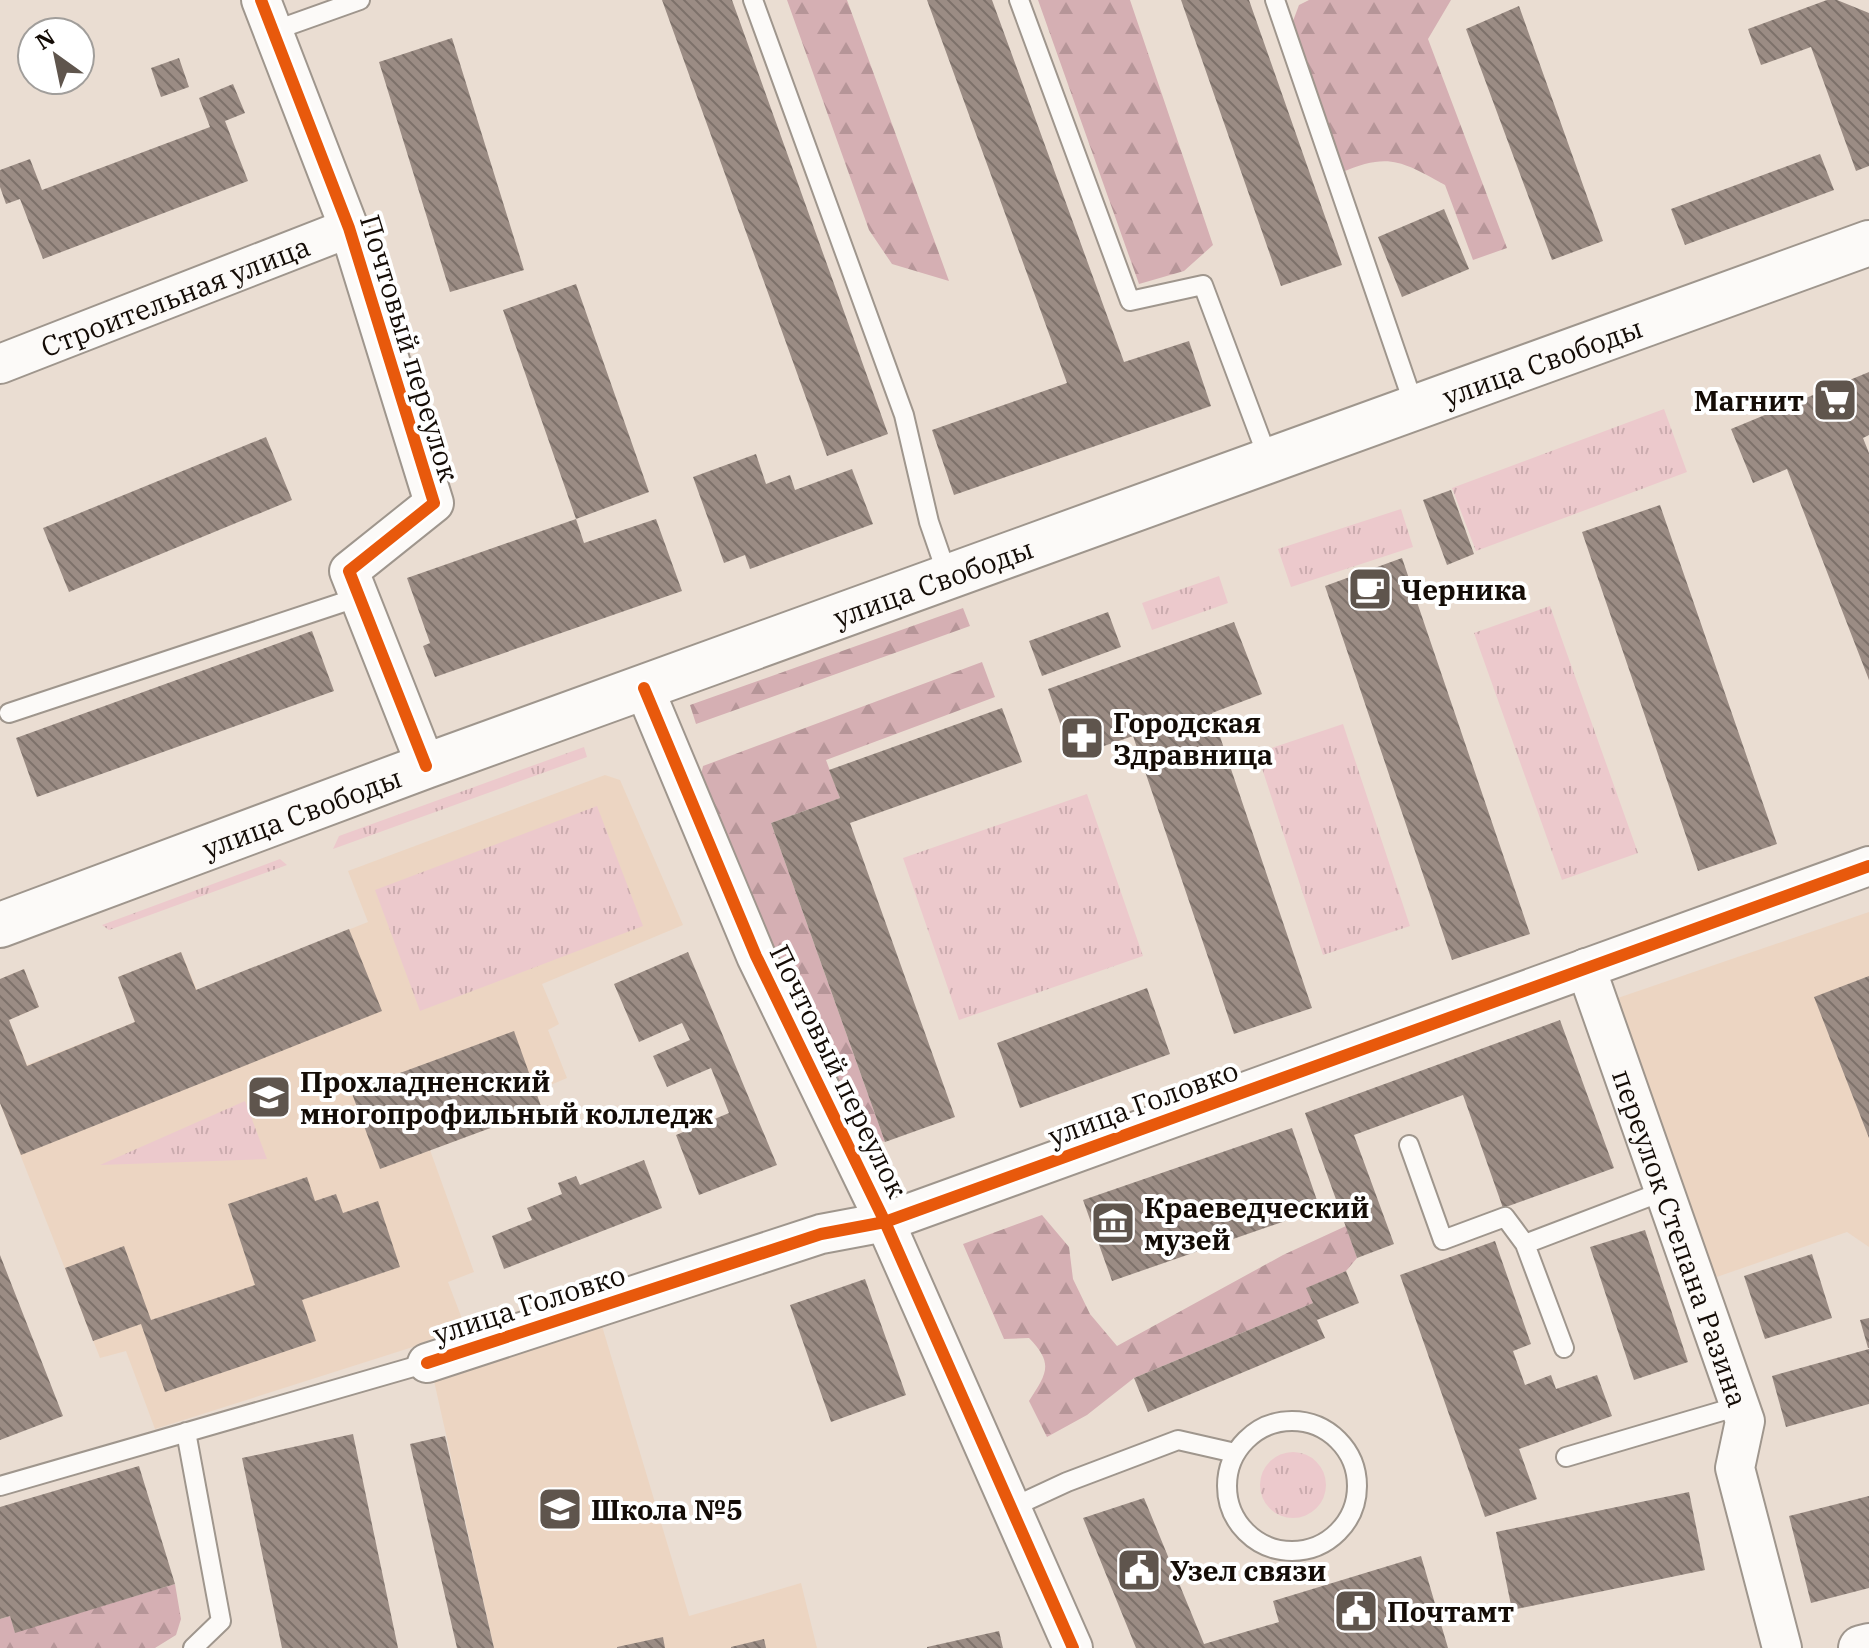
<svg xmlns="http://www.w3.org/2000/svg" width="1869" height="1648" viewBox="0 0 1869 1648" font-family="'IBM Plex Serif',serif">
	<style>
		.built { fill: #ecd5c2 }
		.grass { fill: url(#grass-tufts) }
		.forest { fill: url(#forest-firs) }
		.building { fill: url(#building-back-hatch) }
		.lines { fill: none; stroke-linecap: round; stroke-linejoin: round }
		.lane-casing { stroke: #9f968d; stroke-width: 22 }
		.street-casing { stroke: #9f968d; stroke-width: 42 }
		.secondary-casing { stroke: #9f968d; stroke-width: 48 }
		.lane { stroke: #fcfaf8; stroke-width: 18 }
		.street { stroke: #fcfaf8; stroke-width: 38 }
		.secondary { stroke: #fcfaf8; stroke-width: 44 }
		.cycleway-casing { stroke: #fff; stroke-width: 17 }
		.cycleway { stroke: #e8590c; stroke-width: 12 }
		.labels { text-anchor: middle; dominant-baseline: central; stroke-width: 8; stroke-linejoin: round; paint-order: stroke }
		.street-label { font-size: 28px; fill: #140c06; stroke: #fff }
		.poi-label { font-size: 28px; font-weight: bold; fill: #140c06; stroke: #fff; text-anchor: start }
	</style>
	<defs>
		<pattern id="grass-tufts" width="24" height="20" patternUnits="userSpaceOnUse" patternTransform="scale(2)"><rect width="24" height="20" fill="#ecc9cc"/><path d="M3 7l-1-3M5 7V3M7 7l1-3M15 17l-1-3M17 17v-4M19 17l1-3" fill="none" stroke="#caabae"/></pattern>
		<pattern id="forest-firs" width="22" height="20" patternUnits="userSpaceOnUse" patternTransform="scale(2)"><rect width="22" height="20" fill="#d5afb3"/><path d="M5 1l3.5 6h-7zM16 11l3.5 6h-7z" fill="#b69598"/></pattern>
		<pattern id="building-back-hatch" width="6" height="6" patternUnits="userSpaceOnUse" patternTransform="scale(2)"><rect width="6" height="6" fill="#9b8c84"/><path d="M-1 5l2 2M0 0l6 6M5-1l2 2" fill="none" stroke="#7d716a"/></pattern>
	</defs>
	<rect width="100%" height="100%" fill="#eaddd2"/>
	<path class="built" d="M605 775 620 780 683 925 542 984 559 1024 548 1030 567 1078 536 1091 542 1109 430 1150 474 1272 448 1282 464 1324 416 1346 155 1429 126 1351 100 1358 0 1103V979L24 969 39 1007 9 1020 27 1065 135 1022 118 977 181 952 197 990 368 922 348 871Z
		M1869 912V1247L1847 1232 1705 1281 1609 1001Z
		M602 1326 689 1616 801 1583 817 1648H494L434 1381Z"/>
	<path class="grass" d="M1664 409 1687 472 1476 551 1452 488Z
		M1401 509 1413 547 1291 587 1278 549Z
		M1219 576 1228 603 1152 630 1142 603Z
		M1550 606 1638 853 1562 880 1474 633Z
		M1343 724 1410 926 1323 955 1257 753Z
		M584 747 587 757 333 849 339 836Z
		M1087 794 1143 956 959 1020 903 858Z
		M597 806 643 926 420 1011 375 890Z
		M280 859 287 865 109 930 102 925Z
		M245 1101 267 1159 100 1165Z
		M1260 1485a33 33 0 1 1 66 0a33 33 0 1 1-66 0Z"/>
	<path class="forest" d="M787 0H847L949 281 892 264 869 230Z
		M1038 0H1130L1213 245 1184 271 1139 284Z
		M1309 0H1451L1428 39 1507 248 1473 260 1445 185C1401 161 1389 152 1340 173L1287 37 1299 5Z
		M963 608 970 626 696 724 690 705Z
		M982 662 995 697 826 760 840 798 771 823 885 1142 868 1137 850 1109 786 988 701 775 703 766Z
		M1042 1215 1069 1247 1073 1279 1090 1314 1117 1346 1283 1255 1346 1226 1357 1258 1346 1271 1307 1288 1313 1303 1134 1378 1087 1415 1047 1437 1029 1401C1047 1373 1054 1364 1029 1338L1004 1339 963 1244Z
		M175 1584 181 1619 176 1635 155 1648H0V1619L10 1616 15 1632Z"/>
	<path class="building" d="M662 0H732L888 434 827 456Z
		M927 0H992L1124 362 1189 341 1211 406 954 495 932 430 1067 383Z
		M1181 0H1249L1342 265 1281 286Z
		M1827 0H1837L1869 13V166L1856 171 1811 47 1761 65 1748 29Z
		M1519 6 1603 241 1552 260 1466 29Z
		M452 38 524 270 450 292 379 62Z
		M179 58 189 87 161 97 151 68Z
		M233 84 245 113 225 121 248 181 43 259 20 199 6 204 0 187V170L30 159 42 190 210 127 199 98Z
		M1820 154 1834 190 1685 245 1671 209Z
		M1444 209 1469 269 1402 297 1378 237Z
		M576 284 649 492 576 519 503 310Z
		M1869 372V435L1863 438 1869 453V680L1787 469 1753 483 1731 429Z
		M266 437 292 500 69 592 43 528Z
		M756 454 766 484 790 475 795 490 852 469 873 524 750 569 745 555 724 563 693 477Z
		M1451 490 1474 554 1447 565 1423 500Z
		M1660 505 1777 844 1698 871 1582 532Z
		M576 519 584 543 656 519 682 591 435 677 423 646 430 643 407 578Z
		M1402 558 1530 934 1452 960 1325 586Z
		M1108 612 1121 647 1042 676 1029 641Z
		M1234 622 1262 694 1212 713 1312 1008 1234 1034 1133 736 1072 757 1048 689Z
		M312 631 334 691 37 797 16 738Z
		M1002 708 1022 762 850 823 955 1117 885 1142 771 823 840 798 829 770Z
		M349 929 382 1011 21 1155 0 1103V979L24 969 39 1007 9 1020 27 1066 135 1022 118 977 181 952 196 990Z
		M688 952 777 1165 699 1195 676 1135 729 1113 711 1068 667 1087 653 1056 690 1040 682 1023 639 1042 614 984Z
		M1869 976V1138L1814 997Z
		M1147 988 1170 1054 1020 1108 997 1043Z
		M1560 1020 1614 1168 1503 1208 1463 1095 1354 1135 1394 1244 1357 1258 1305 1113Z
		M514 1031 542 1109 380 1169 351 1091Z
		M1292 1128 1320 1209 1112 1281 1083 1200Z
		M644 1160 662 1208 504 1269 492 1236 532 1220 527 1208 562 1194 558 1183 576 1176 580 1185Z
		M307 1177 315 1201 336 1194 343 1213 378 1201 400 1267 302 1300 316 1341 165 1392 141 1324 93 1341 65 1268 124 1246 151 1320 255 1285 228 1204Z
		M1645 1230 1688 1362 1634 1380 1590 1247Z
		M1495 1241 1531 1344 1513 1351 1525 1385 1551 1375 1556 1389 1597 1375 1612 1416 1519 1449 1537 1499 1485 1517 1400 1275Z
		M1812 1254 1832 1318 1765 1339 1744 1276Z
		M0 1255 63 1416 0 1440Z
		M1346 1271 1359 1303 1317 1320 1325 1338 1148 1412 1134 1378 1313 1303 1306 1288Z
		M865 1279 906 1395 831 1422 790 1305Z
		M1869 1318V1348H1868L1860 1320Z
		M1869 1349V1404L1786 1427 1772 1376Z
		M353 1434 398 1648H282L242 1458Z
		M445 1436 494 1648H457L410 1444Z
		M139 1466 175 1584 15 1633 10 1616 0 1619V1507Z
		M1689 1492 1705 1570 1512 1610 1496 1532Z
		M1869 1496V1588L1811 1603 1789 1516Z
		M1144 1498 1204 1644 1279 1622 1273 1601 1421 1556 1448 1648H1136L1083 1518Z
		M999 1631 1003 1648H927V1647Z
		M663 1637 665 1648H617V1647Z
		M764 1639 766 1648H731V1647Z"/>
	<g class="lines">
		<g class="lane-casing">
			<path id="lane" d="M753 0 904 415 929 522 948 577
				M1019 0 1130 301 1203 285 1269 461
				M1275 0 1415 408
				M273 31 360 0
				M9 713 359 597
				M1409 1145 1443 1240 1505 1217 1525 1244
				M1564 1348 1525 1244 1664 1191
				M1227 1486a65 65 0 1 1 130 0a65 65 0 1 1-130 0Z
				M186 1432 221 1621 193 1648
				M1566 1457 1739 1406
				M0 1486 427 1363
				M1011 1508 1067 1482 1178 1440 1235 1453"/>
		</g>
		<g class="street-casing">
			<g id="street">
				<path d="M261 0 349 228 434 503 349 571 426 766"/>
				<path id="s1" d="M0 364 349 228"/>
				<path d="M644 688 756 956 885 1222 1073 1648"/>
				<path id="s2" d="M1586 968 1745 1421 1735 1468 1782 1648"/>
				<path d="M427 1363 821 1234 885 1222 1869 866"/>
			</g>
		</g>
		<g class="secondary-casing">
			<g id="secondary">
				<path id="s3" d="M0 925 426 766 1869 243"/>
				<path d="M1861 1648 1869 1646"/>
			</g>
		</g>
		<use href="#lane" class="lane"/>
		<use href="#street" class="street"/>
		<use href="#secondary" class="secondary"/>
		<g class="cycleway-casing">
			<path id="cycleway" d="M261 0 349 228 434 503 349 571 426 766
				M644 688 756 956 885 1222 1073 1648
				M427 1363 821 1234 885 1222 1869 866"/>
		</g>
		<use href="#cycleway" class="cycleway"/>
	</g>
	<defs>
		<g id="supermarket-square" transform="scale(2.3)"><rect x="-9" y="-9" width="18" height="18" rx="4" fill="#5f554d" stroke="#fff"/><path d="M-6-5.5h2.5l.6 2H6L4.5 2H-2.5L-4.4-4H-6ZM-1.5 3.2a1.3 1.3 0 1 0 .1 0ZM3 3.2a1.3 1.3 0 1 0 .1 0Z" fill="#fff"/></g>
		<g id="cafe-square" transform="scale(2.3)"><rect x="-9" y="-9" width="18" height="18" rx="4" fill="#5f554d" stroke="#fff"/><path d="M-5.5-4.5H6V0H3Q3 3.5 0 3.5H-2.5Q-5.5 3.5-5.5 0ZM3-3.2v2h1.7v-2ZM-6 4.5H4V6H-6Z" fill="#fff"/></g>
		<g id="pharmacy-square" transform="scale(2.3)"><rect x="-9" y="-9" width="18" height="18" rx="4" fill="#5f554d" stroke="#fff"/><path d="M-2-6h4v4h4v4h-4v4h-4v-4h-4v-4h4Z" fill="#fff"/></g>
		<g id="university-square" transform="scale(2.3)"><rect x="-9" y="-9" width="18" height="18" rx="4" fill="#5f554d" stroke="#fff"/><path d="M0-5L7-2L0 1L-7-2ZM-4 1L0 2.5L4 1V4Q0 6-4 4Z" fill="#fff"/></g>
		<g id="museum-square" transform="scale(2.3)"><rect x="-9" y="-9" width="18" height="18" rx="4" fill="#5f554d" stroke="#fff"/><path d="M0-6L6-3V-2H-6V-3ZM-5-1h2V3h-2ZM-1-1h2V3h-2ZM3-1h2V3H3ZM-6 4H6V6H-6Z" fill="#fff"/></g>
		<g id="school-square" transform="scale(2.3)"><rect x="-9" y="-9" width="18" height="18" rx="4" fill="#5f554d" stroke="#fff"/><path d="M0-5L7-2L0 1L-7-2ZM-4 1L0 2.5L4 1V4Q0 6-4 4Z" fill="#fff"/></g>
		<g id="civic-square" transform="scale(2.3)"><rect x="-9" y="-9" width="18" height="18" rx="4" fill="#5f554d" stroke="#fff"/><path d="M-.6-6.5H3V-4.5H.6V-3L4-1V1h2V6H-6V1h2V-1L-.6-3ZM-1.2 2.5V6h2.4V2.5Z" fill="#fff"/></g>
	</defs>
	<g fill-rule="evenodd">
		<use href="#supermarket-square" x="1835" y="400"/>
		<use href="#cafe-square" x="1370" y="589"/>
		<use href="#pharmacy-square" x="1082" y="738"/>
		<use href="#university-square" x="269" y="1097"/>
		<use href="#museum-square" x="1113" y="1223"/>
		<use href="#school-square" x="560" y="1509"/>
		<use href="#civic-square" x="1139" y="1570"/>
		<use href="#civic-square" x="1356" y="1611"/>
	</g>
	<g class="labels">
		<g class="street-label">
			<text stroke="none"><textPath href="#s1" startOffset="188">Строительная улица</textPath></text>
			<text transform="translate(410 348) rotate(73)">Почтовый переулок</text>
			<text stroke="none"><textPath href="#s3" startOffset="1642">улица Свободы</textPath></text>
			<text stroke="none"><textPath href="#s3" startOffset="994">улица Свободы</textPath></text>
			<text stroke="none"><textPath href="#s3" startOffset="322">улица Свободы</textPath></text>
			<text transform="translate(839 1071) rotate(64)">Почтовый переулок</text>
			<text transform="translate(1143 1103) rotate(-20)">улица Головко</text>
			<text stroke="none"><textPath href="#s2" startOffset="286">переулок Степана Разина</textPath></text>
			<text transform="translate(529 1304) rotate(-18)">улица Головко</text>
		</g>
		<g class="poi-label">
			<text x="1804" y="400" text-anchor="end">Магнит</text>
			<text x="1401" y="589">Черника</text>
			<text x="1113" y="722">Городская<tspan x="1113" dy="32">Здравница</tspan></text>
			<text x="300" y="1081">Прохладненский<tspan x="300" dy="32">многопрофильный колледж</tspan></text>
			<text x="1144" y="1207">Краеведческий<tspan x="1144" dy="32">музей</tspan></text>
			<text x="591" y="1509">Школа №5</text>
			<text x="1170" y="1570">Узел связи</text>
			<text x="1387" y="1611">Почтамт</text>
		</g>
	</g>
	<g transform="translate(56 56) rotate(327)"><circle r="38" fill="#ffffff" stroke="#a19e9b" stroke-width="2"/>
	<path d="M0-6L14 30L0 20L-14 30Z" fill="#5f554d"/>
	<text y="-12" font-size="22" font-weight="bold" text-anchor="middle" fill="#140c06">N</text>
	</g>
</svg>
